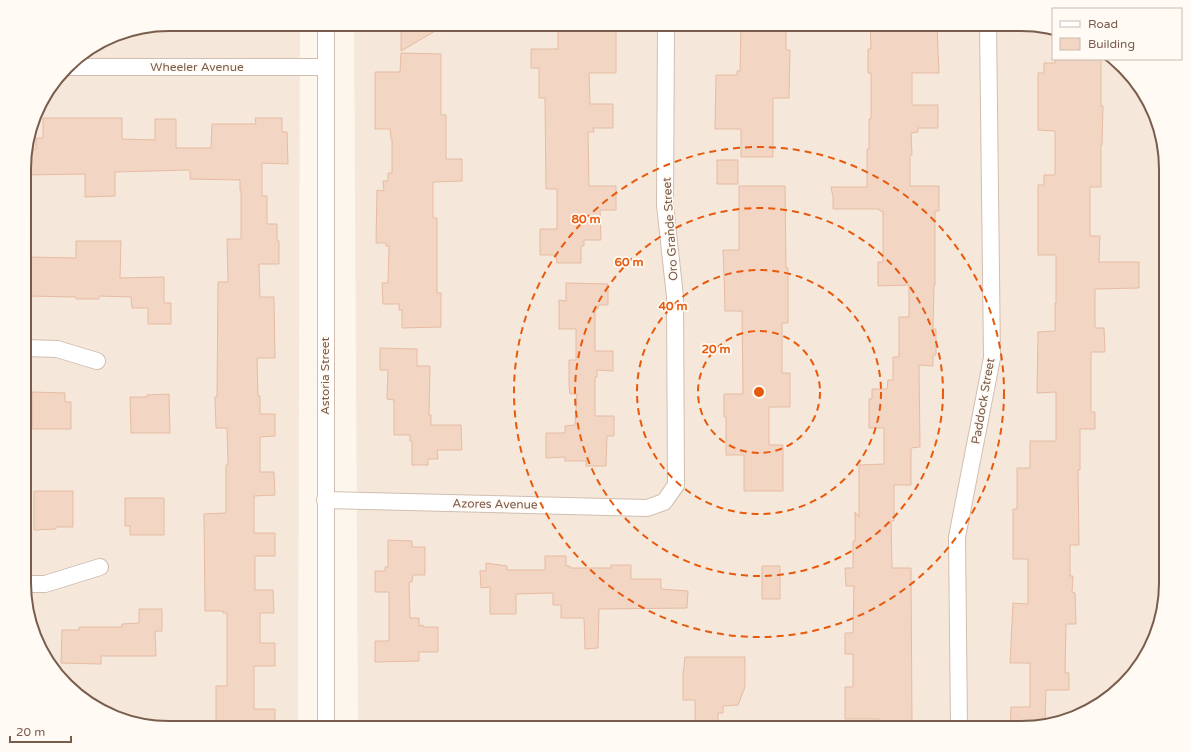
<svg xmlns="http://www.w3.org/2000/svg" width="1190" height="752" viewBox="0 0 1190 752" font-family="'Varela Round',sans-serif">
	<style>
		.residential { fill: #f5e8da }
		.building { fill: #f3d5c3; stroke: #e6bba3 }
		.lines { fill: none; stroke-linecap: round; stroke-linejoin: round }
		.street-casing { stroke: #d1beb0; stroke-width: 18 }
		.street { stroke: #fff; stroke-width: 16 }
		.ring { fill: none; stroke: #e8590c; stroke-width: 2; stroke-dasharray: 7 5 }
		.labels { text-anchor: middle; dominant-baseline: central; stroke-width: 3.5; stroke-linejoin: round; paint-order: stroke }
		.street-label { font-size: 12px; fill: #7a5c4d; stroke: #fffaf3 }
		.rim { fill: none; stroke: #7a5c4d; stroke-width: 2 }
		.centre { fill: #e8590c; stroke: #fffaf3; stroke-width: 2 }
		.ring-label { font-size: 12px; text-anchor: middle; font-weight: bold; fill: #e8590c; stroke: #fffaf3; stroke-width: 3.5; stroke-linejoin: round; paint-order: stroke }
	</style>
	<rect width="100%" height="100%" fill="#fdf6ec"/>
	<path class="residential" d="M169 24H300L298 728H169L123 720 89 704 48 663 25 602V150L39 105 73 60 114 35Z
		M354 24H1021L1053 28V59H1111L1146 96 1166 159V592L1142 663 1093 709 1030 728H358Z"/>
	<path class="building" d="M401 24H447L401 51Z
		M558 24H616V73H589L590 104H613V128H593L594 132H588L589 186H616V210H600L601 240H584V246H581V263H557L556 255H540V229H557V189H546L545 98H539V68H531V49H558Z
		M741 24H786V50H790L789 98H773V157H741V129H715L716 75H737V71H740Z
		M870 24H937L939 73H912V105H938V128H918V132L911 133 912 155H910V186H939V211H935V285H934L933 329H936V355H933V366L919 365 920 447 911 448V485H894V521H891L892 568H911L912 728H879V719H845V687H853V654H845V633H853L854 586H846L845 568H853V541H855V512L859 517V465L884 464V428H869V399H872V389H887L888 380H893V357H899V317H909V285L878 286V262H883V211H880L879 209H833V197L831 187H867V149H869V119H871V73H868V49H871Z
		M401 53 441 54V115H446V159H462V181L433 182V218H437V293H441V327L402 328V310H399V304H383L382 283H388L389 246H386V243H376L377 190 384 191 383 181H388V173H392V139H391L390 129H375V72H400Z
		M1055 59H1101V106H1103L1102 145H1101V187H1090V236H1100L1099 262H1139V288L1095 289V328H1104L1105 352H1091V412H1095V429H1080V470H1078L1079 545H1070V576H1073L1072 592 1075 593 1076 624H1066L1065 673H1069V690H1046L1045 723 1030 728H1010L1011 707H1030V663H1010L1013 603 1028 604V559H1013V509H1017V468H1030V441H1056V392L1037 393 1038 332 1055 331V303H1056V255H1038V185H1044V175H1055V131L1038 130V73H1044V63H1055Z
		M43 118H122V139L155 140V119H176V148H211L212 124H256L255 118H282V132H287L288 164 262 163V196H267V224H277V240L279 241V264H259L260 297H274L275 358H257L258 396H260V414H275V436L260 437V472H274L275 495 254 496V533H275V556H255V590H273L274 613H260V643H275V666H254V709H275V728H216V686H227V613H223V611H205L204 514 226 513V465H228L227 428H216L215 397H217L218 282H228L227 239H241V191H240V180L190 179V171L188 170 115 172V196L85 197V174L25 175V153L30 152V149H36V138H43Z
		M717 160H738V184H717Z
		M739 186H785L786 268H788V323H782V373H790V407H769V445H783V491H744V455H726V417H724V394H743L742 311H725L724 273 723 250H739Z
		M76 241H121L120 278 164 277V303H171V324H148V308H132L131 297 99 296V299H76V297L28 296V257L76 258Z
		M566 283 608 284V305H599L598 309H595V351H613V371L597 370V377H595V416H614V436H607L606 466H586V461H565V457L546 458V433H565V426L575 425 577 394H570L569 386V360H576V329H559V300L566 301Z
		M380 348 417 349V366H430L429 415H431V425H461L462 450H437L438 459H428V465H412V441H410V435H394V400L387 399 388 370H380Z
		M32 392 65 393V402H71V429H32Z
		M169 394 170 433H131L130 397H147V395Z
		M34 491H73V527H56V529L34 530Z
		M125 498H164V535H130V526H125Z
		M388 540 412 541V547H425V575H413L412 582H409L410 618H419V626L423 625V627H438V652H419V661L375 662V641H389V592H375V571H385V567H388Z
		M545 556H566V566H570V568H611V565H631V579H661V589L688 591 687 608 599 609 598 648 585 649 584 618H561V605H553V593L516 594V614H490V587L481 588 480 571H486V563L507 566V570H545Z
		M762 566H780V599H762Z
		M139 609H162V631H155L156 656H101V664L61 663 62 630H79V627H122V624L139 623Z
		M685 657H745V687L738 705 723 706V713H718V728H695V700H683V675Z"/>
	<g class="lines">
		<g class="street-casing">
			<path id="street" d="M68 67H326
				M25 348 57 349 97 361
				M325 500 647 508 664 502 676 485 675 297 665 205 666 24
				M25 584H45L100 567
				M326 728V24
				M959 728 957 537 992 358 988 24"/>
		</g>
		<use href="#street" class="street"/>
	</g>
	<g class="ring">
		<circle cx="759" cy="392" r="61"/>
		<circle cx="759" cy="392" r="122"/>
		<circle cx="759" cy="392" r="184"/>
		<circle cx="759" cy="392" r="245"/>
	</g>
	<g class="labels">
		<g class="street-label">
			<text x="197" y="67">Wheeler Avenue</text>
			<text transform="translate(670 229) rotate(-94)">Oro Grande Street</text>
			<text transform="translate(325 376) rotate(-90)">Astoria Street</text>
			<text transform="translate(983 401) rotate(-80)">Paddock Street</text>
			<text transform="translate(495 504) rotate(1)">Azores Avenue</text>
		</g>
	</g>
	<path d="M0 0H1190V752H0ZM169 31H1021A138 138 0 0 1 1159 169V583A138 138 0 0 1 1021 721H169A138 138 0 0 1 31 583V169A138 138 0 0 1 169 31Z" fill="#fffaf3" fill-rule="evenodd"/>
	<path class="rim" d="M169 31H1021A138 138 0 0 1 1159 169V583A138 138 0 0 1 1021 721H169A138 138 0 0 1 31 583V169A138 138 0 0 1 169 31Z"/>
	<circle cx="759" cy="392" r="6" class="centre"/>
	<g class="ring-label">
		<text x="586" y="223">80 m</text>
		<text x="629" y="266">60 m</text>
		<text x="673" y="310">40 m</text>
		<text x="716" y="353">20 m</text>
	</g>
	<rect x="1052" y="8" width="130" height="52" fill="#fffaf3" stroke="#cabbb1"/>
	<rect x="1060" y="21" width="20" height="6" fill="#ffffff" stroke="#cabbb1"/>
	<text x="1088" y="28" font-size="12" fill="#7a5c4d">Road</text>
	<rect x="1060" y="38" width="20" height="12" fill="#f3d5c3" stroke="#cabbb1"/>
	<text x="1088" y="48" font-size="12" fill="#7a5c4d">Building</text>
	<path d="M10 736v6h61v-6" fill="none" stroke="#7a5c4d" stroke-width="2"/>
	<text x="16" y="736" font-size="12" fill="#7a5c4d" stroke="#fffaf3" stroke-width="3" paint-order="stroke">20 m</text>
</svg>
